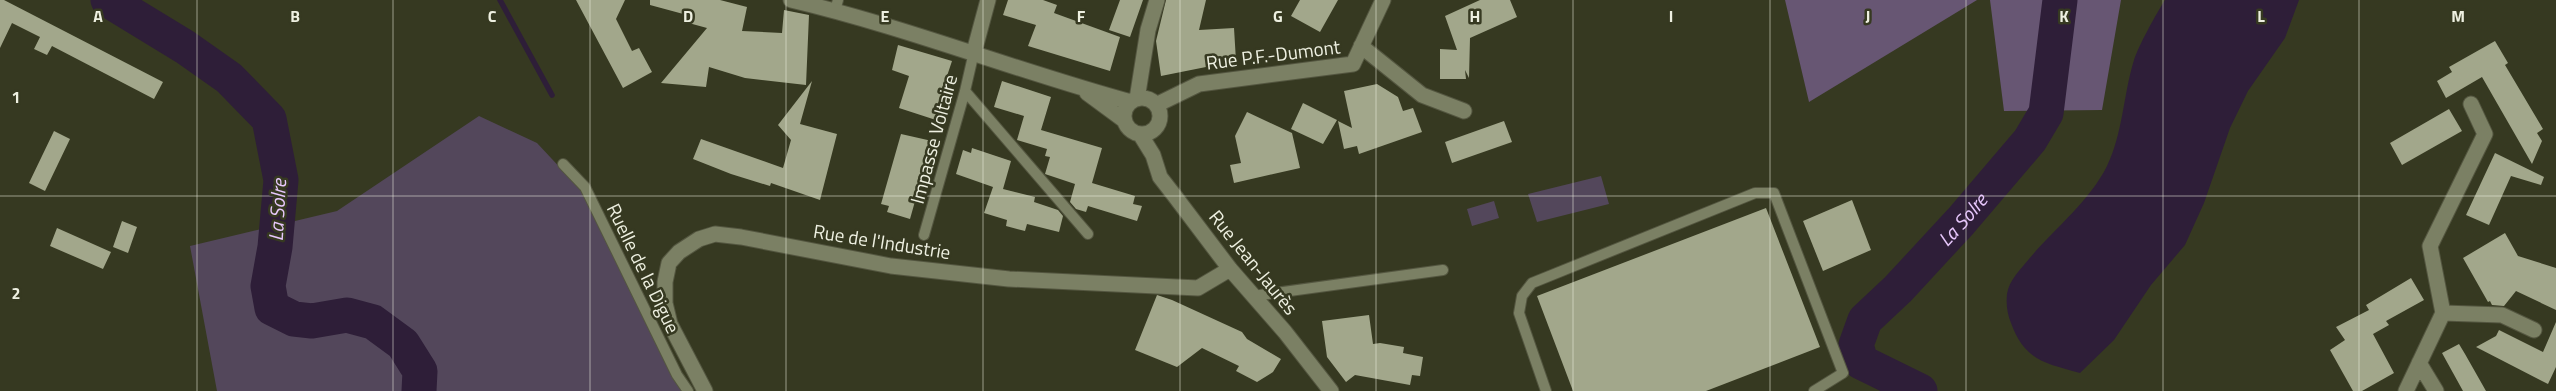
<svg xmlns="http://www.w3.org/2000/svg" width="2556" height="391" viewBox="0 0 2556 391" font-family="'Titillium Web',sans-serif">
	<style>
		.green { fill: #53475b }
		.forest { fill: #675673 }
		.water { fill: #2e1e38 }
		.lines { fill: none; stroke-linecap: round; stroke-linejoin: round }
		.stream { stroke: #2e1e38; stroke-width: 5.5 }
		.river { stroke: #2e1e38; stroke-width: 35 }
		.building { fill: #a2a78b }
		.lane-casing { stroke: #545640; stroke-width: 12 }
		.street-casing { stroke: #545640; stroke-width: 17 }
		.lane { stroke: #7b8064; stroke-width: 10 }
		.street { stroke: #7b8064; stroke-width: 15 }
		.grid { fill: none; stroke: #eef0e1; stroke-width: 1; stroke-opacity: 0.55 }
		.labels { text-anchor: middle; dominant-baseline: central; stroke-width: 5; stroke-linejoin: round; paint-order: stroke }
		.street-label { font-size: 19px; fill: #eef0e1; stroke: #363921 }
		.water-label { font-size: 20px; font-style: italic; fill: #e8c8fd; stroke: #363921 }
		.grid-label { font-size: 16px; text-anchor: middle; font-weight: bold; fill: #eef0e1; stroke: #363921; stroke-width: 5; stroke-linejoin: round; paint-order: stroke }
	</style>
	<rect width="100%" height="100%" fill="#363921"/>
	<path class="green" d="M479 116 537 143 580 189 686 391H217L190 246 337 211Z
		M1601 176 1609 204 1537 222 1528 194Z
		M1494 201 1499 218 1472 226 1467 209Z"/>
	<path class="forest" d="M1785 0H1977L1809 102Z
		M1990 0H2121L2102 110 2004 111Z"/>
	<path class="water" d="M2165 0H2299L2285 38 2248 91 2230 128 2204 203 2185 245 2151 285 2114 340 2080 373C2045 363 2025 361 2011 323 2007 313 2006 304 2007 294 2009 280 2021 269 2029 259 2054 229 2089 202 2107 166 2123 133 2123 96 2134 60 2139 45 2156 14 2165 0Z"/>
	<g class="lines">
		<path class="stream" d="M500 0 552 95"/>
		<g class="river">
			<path d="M108 0 185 47 229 78 269 119 281 180 275 247 268 286 272 308 294 319 312 321 347 315 373 322 403 344 420 371 419 391"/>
			<path id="s1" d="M1920 391 1861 362 1856 345 1865 320 1898 289 1961 221 2030 140 2046 113 2060 0"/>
		</g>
	</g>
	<path class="building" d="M0 0H4L163 82 154 99 52 46 47 55 34 49 40 37 12 23 0 48Z
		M576 0H625L616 19 632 51 639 48 652 72 623 88Z
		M650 0H720L747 7 742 31 782 33 784 10 809 15 806 85 745 78 709 67 706 87 661 83 707 28 685 22 687 15 650 5Z
		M1008 0H1043L1057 5 1054 13 1120 37 1110 71 1028 46 1036 25 1003 15Z
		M1120 0H1143L1130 37 1109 30Z
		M1166 0H1206L1199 30 1234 28 1236 61 1161 76 1156 41Z
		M1300 0H1338L1320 32 1291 16Z
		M1480 0H1510L1517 17 1470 38 1469 78 1465 70 1466 79H1440V49L1457 50 1445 16Z
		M2495 41 2508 63 2505 65 2543 129 2537 133 2542 141 2532 164 2482 77 2446 98 2437 81 2452 72 2449 67Z
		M898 45 952 61 941 94 946 96 939 121 899 108 909 76 892 70Z
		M812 81 800 124 837 134 820 200 771 183 770 186 731 174 693 159 701 139 783 168 791 140 778 125Z
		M1002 81 1051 97 1041 130 1102 148 1092 183 1135 196 1133 204 1142 206 1137 221 1088 206 1086 212 1076 209 1070 202 1075 184 1045 174 1050 157 1045 156 1047 149 1017 140 1024 116 994 107Z
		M1377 84 1398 97 1403 111 1413 108 1422 132 1359 154 1357 146 1344 149 1338 121 1352 128 1344 91Z
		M1303 103 1337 120 1323 144 1291 129Z
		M2449 109 2462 131 2402 165 2390 143Z
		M1247 112 1292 133 1300 168 1234 183 1230 165 1241 163 1235 136Z
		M1504 121 1512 142 1452 163 1445 142Z
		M54 131 70 139 45 191 29 183Z
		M901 134 932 141 910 219 887 212 889 206 881 204Z
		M972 148 1011 161 1003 189 1035 197 1034 202 1058 210 1063 216 1059 232 1027 224 1025 231 1006 226 1007 220 984 213 993 187 956 174 963 150 971 153Z
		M2495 153 2544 177 2541 185 2511 176 2489 225 2466 215Z
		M1852 200 1871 250 1823 271 1803 221Z
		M1766 208 1820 347 1706 391H1573L1537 296Z
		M122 221 137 227 128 253 113 247Z
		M57 228 111 252 103 269 50 246Z
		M2505 233 2518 256 2556 268V310L2516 291 2504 306 2492 305 2490 301 2488 302 2463 258Z
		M2411 278 2424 300 2386 321 2389 325 2373 334 2394 373 2362 391H2353L2330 350 2345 340 2336 327 2369 310 2366 305Z
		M1157 295 1172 300 1242 332 1247 339 1281 359 1273 372 1257 382 1236 371 1239 366 1202 348 1177 367 1135 350Z
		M1369 315 1373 344 1380 343 1404 347 1403 353 1423 357 1420 376 1412 375 1410 385 1355 375 1346 382 1327 357 1322 321Z
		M2556 322V367L2548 384 2476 347 2496 336 2499 330 2543 352Z
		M2459 344 2465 354 2486 391H2463L2442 353Z"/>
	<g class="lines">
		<g class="lane-casing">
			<path id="lane" d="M835 10 838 0
				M965 91 1088 234
				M563 164 585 187 677 375 688 391
				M924 235 965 91 974 52
				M1253 296 1443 270
				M1546 391 1519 313 1522 296 1532 283 1755 193H1774L1843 373 1814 391"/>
		</g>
		<g class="street-casing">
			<path id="street" d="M791 0C906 27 1017 71 1131 102
				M1361 46 1422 95 1464 111
				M974 52 988 0
				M1087 93 1125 121
				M1124 116a18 18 0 1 1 36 0a18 18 0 1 1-36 0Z
				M1137 99 1148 30 1157 0
				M1156 105 1199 84 1353 64 1383 0
				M1140 134 1153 155 1160 177 1174 195 1230 269 1285 332 1331 391
				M2443 313 2502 315 2534 330
				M2419 363 2436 391
				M705 391 670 324 665 303V282L669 263 679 252 699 239 715 234 741 237 891 266 1009 279 1198 288 1230 269
				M2406 391 2443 313 2430 246 2485 134 2471 104"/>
		</g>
		<use href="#lane" class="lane"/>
		<use href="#street" class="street"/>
	</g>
	<path class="grid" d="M197 0V391M393 0V391M590 0V391M786 0V391M983 0V391M1180 0V391M1376 0V391M1573 0V391M1770 0V391M1966 0V391M2163 0V391M2359 0V391M0 196H2556"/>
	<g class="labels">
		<g class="street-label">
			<text transform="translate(1273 54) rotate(-7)">Rue P.F.-Dumont</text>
			<text transform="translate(933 139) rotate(-75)">Impasse Voltaire</text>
			<text transform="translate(882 241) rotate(9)">Rue de l'Industrie</text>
			<text transform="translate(1254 262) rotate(51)">Rue Jean-Jaurès</text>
			<text transform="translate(644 268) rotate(64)">Ruelle de la Digue</text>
		</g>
		<g class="water-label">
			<text transform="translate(277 210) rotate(-87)">La Solre</text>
			<text stroke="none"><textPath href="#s1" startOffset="250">La Solre</textPath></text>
		</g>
	</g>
	<g class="grid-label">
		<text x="98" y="22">A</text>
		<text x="295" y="22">B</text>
		<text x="492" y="22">C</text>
		<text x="688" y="22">D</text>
		<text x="885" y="22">E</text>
		<text x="1081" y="22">F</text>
		<text x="1278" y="22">G</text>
		<text x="1475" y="22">H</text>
		<text x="1671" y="22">I</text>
		<text x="1868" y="22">J</text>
		<text x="2064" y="22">K</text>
		<text x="2261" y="22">L</text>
		<text x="2458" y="22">M</text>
		<text x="16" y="103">1</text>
		<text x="16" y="299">2</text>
	</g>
</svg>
